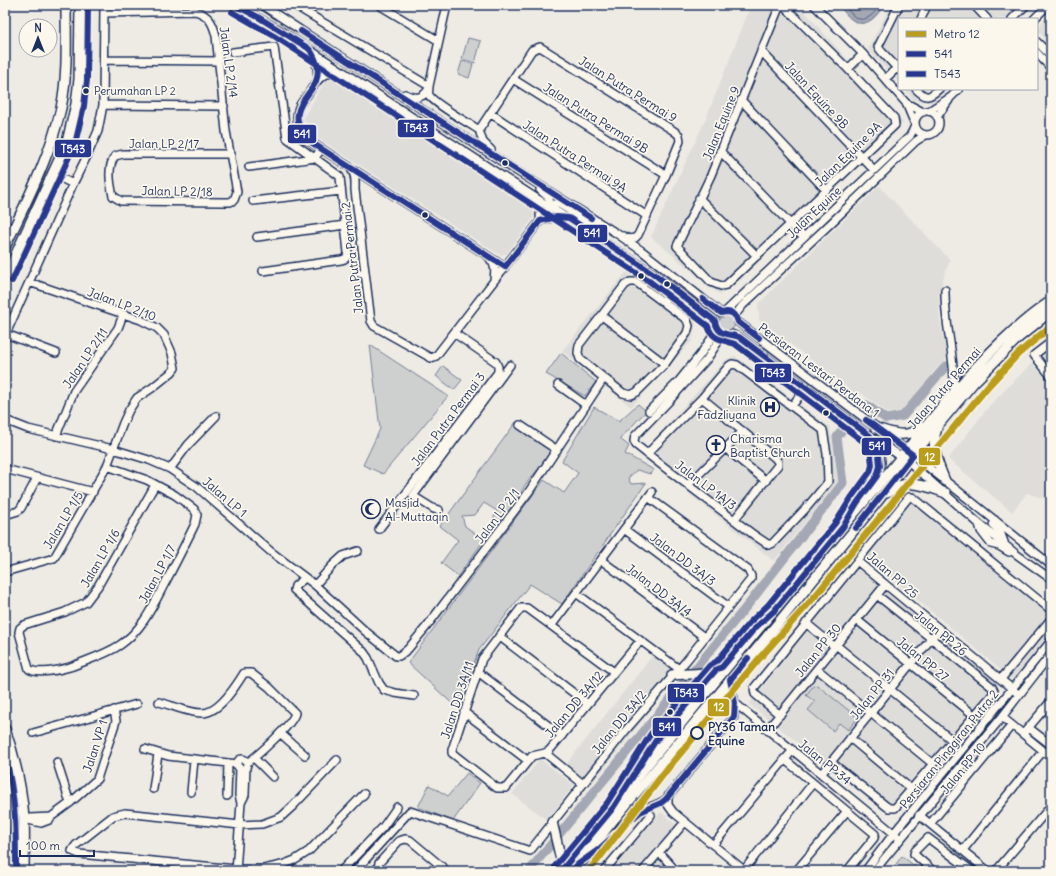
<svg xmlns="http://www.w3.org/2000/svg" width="1056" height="876" viewBox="0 0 1056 876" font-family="Delius,sans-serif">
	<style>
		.built { fill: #deddda }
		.green { fill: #cecfcf; stroke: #747f96 }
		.water { fill: #a3a8b4; stroke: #6d7892 }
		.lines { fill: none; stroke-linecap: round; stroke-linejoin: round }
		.shore { stroke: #515f80; stroke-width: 1 }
		.river { stroke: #a3a8b4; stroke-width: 9 }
		.minor-casing { stroke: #1b2f5e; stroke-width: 10 }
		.major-casing { stroke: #1b2f5e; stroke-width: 12 }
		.minor { stroke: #fbf7ec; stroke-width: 7 }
		.major { stroke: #fbf7ec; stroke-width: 9 }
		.bus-1-casing { stroke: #fbf7ec; stroke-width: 9 }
		.bus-2-casing { stroke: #fbf7ec; stroke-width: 9 }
		.bus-1 { stroke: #283890; stroke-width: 6 }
		.bus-2 { stroke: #283890; stroke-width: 6 }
		.metro-1-casing { stroke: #fbf7ec; stroke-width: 10 }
		.metro-1 { stroke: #bb9d1c; stroke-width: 7 }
		.bus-dot { fill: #1b2f5e; stroke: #fbf7ec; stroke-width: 1.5 }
		.stop-dot { fill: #fbf7ec; stroke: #1b2f5e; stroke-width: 2 }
		.labels { text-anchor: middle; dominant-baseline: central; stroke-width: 3.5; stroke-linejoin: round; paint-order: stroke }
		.bus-label { font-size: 11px; fill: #1b2f5e; stroke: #fbf7ec; text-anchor: start }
		.street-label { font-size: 12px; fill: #1b2f5e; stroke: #fbf7ec }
		.poi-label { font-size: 12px; fill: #1b2f5e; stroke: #fbf7ec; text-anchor: start }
		.stop-label { font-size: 12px; font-weight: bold; fill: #1b2f5e; stroke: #fbf7ec; text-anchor: start }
		.line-badge { stroke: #fbf7ec; stroke-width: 1.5 }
		.badge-label { font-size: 11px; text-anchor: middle; font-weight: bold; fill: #fff }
	</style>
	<rect width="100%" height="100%" fill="#eeebe4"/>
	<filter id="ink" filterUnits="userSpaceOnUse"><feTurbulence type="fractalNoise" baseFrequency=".025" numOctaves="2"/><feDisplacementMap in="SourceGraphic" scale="8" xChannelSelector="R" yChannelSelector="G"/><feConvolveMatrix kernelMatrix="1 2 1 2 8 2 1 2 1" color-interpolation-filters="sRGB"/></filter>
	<g filter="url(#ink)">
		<path class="built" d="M751 5H799L903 123 720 295 651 237 707 116Z
			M891 5H1035L1020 19H899V83L868 49Z
			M1051 13V45L1038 31 1041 23Z
			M337 79 531 202 534 217 506 254 500 255 308 132 304 117 325 81Z
			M905 89H946L932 103 914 100Z
			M879 186 950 260 943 279 939 297V315L947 358 936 369 903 411 888 413 861 393 858 396 759 320 758 304Z
			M628 270 696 323 692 341 631 407 562 351Z
			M1051 347V369L1040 356Z
			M735 356 830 427 838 482 774 561 640 455 727 359Z
			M1032 363 1051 384V496L1048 500 1027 493 1012 512 948 459 989 406Z
			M915 491 1051 606V633L1012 679 859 551 905 493Z
			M859 567 999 681 887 813 749 704Z
			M653 655 671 668 676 678 590 786 564 767Z
			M540 759 574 785 547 820 512 794Z
			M661 812 678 826 655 853 672 871H609Z"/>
		<path class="green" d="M468 38 481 41 475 63 462 59Z
			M462 61 473 64 469 78 458 74Z
			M719 323a8 8 0 1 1 16 0a8 8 0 1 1-16 0Z
			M370 345 448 396 383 474 363 465 380 429Z
			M561 353 596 382 585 396 546 374Z
			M443 366 462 380 454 390 436 376Z
			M638 404 646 411 620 439 629 446 625 454 654 470 650 474 637 470 628 478 631 484 646 483 562 604 530 584 479 650 457 708 408 663 544 480 564 493 578 473 562 461 594 407 619 421Z
			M516 422 553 451 525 485 514 507 500 524 492 521 497 511 484 503 475 515 462 516 465 526 484 540 458 576 441 563 458 540 440 526Z
			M817 685 857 717V719L848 730 839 723 833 731 808 710 815 702 806 695 813 686Z
			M467 773 480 783 453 821 418 807 429 785 448 796Z
			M5 798C14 810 10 855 10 871H5Z
			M902 856 921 871H891Z"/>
		<path class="water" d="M838 5H883C879 15 866 29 854 21 848 18 843 10 838 5Z"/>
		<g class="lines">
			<path class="shore" d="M844 5C847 9 851 14 855 17 865 24 876 13 879 5"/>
			<path class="river" d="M863 404 867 405 886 419 903 416 946 366
				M529 871 751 601 843 483 837 437 843 429"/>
			<g class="minor-casing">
				<path id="minor" d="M235 5 244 9 278 29 488 167 654 274 715 321
					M262 5 512 168 616 233 642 251 721 313
					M294 5 429 86
					M379 5 439 41
					M447 5 429 86C429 89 428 92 429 95 433 103 470 124 479 130L483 142 491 150
					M780 5 711 175 677 246 711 282 721 286 726 285 895 125 894 118 848 69 783 5
					M814 5 863 54 906 103 914 122
					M899 5 878 47 882 52 899 70
					M974 5 987 19
					M104 13 195 11C209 15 213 23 216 36L226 131 237 192 234 200 230 202H222L121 201 113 196C110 183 107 167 115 156L123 154H231
					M921 19 927 5
					M1012 19 1026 5
					M1034 19 1048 5
					M1037 42 1051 56
					M761 51 874 170
					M233 52 274 47 287 138 291 141 338 175 340 177 348 253C347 258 346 259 341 260L263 271
					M311 52 317 67 318 79
					M1037 53 1051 68
					M105 60 219 61
					M848 69 863 54
					M346 77C325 69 319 76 308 94 305 98 299 104 298 110 295 119 299 129 303 137L505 267
					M513 79 666 175
					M885 79 897 68 899 65
					M916 89C926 99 929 98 939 89
					M405 94C415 99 422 99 428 90
					M741 100 826 190
					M906 103 923 112
					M103 105 224 106
					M915 123a12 12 0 1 1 24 0a12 12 0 1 1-24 0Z
					M929 111 951 97 959 89
					M490 113 647 216
					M937 117 949 100
					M479 130 532 50 540 47 545 50 674 131 679 135 680 141 666 175 638 235 635 238 629 239 623 236
					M720 151 803 237
					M249 167 315 158 321 149
					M351 169C356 175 355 182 355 190L371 321 374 326 431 358 436 356 540 221 550 206
					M53 174 73 184
					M540 190 549 198 550 206
					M534 197C540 205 541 212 540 221
					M699 198 757 256
					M253 201 341 191
					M550 206 554 204H559L593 225
					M540 221 557 217 567 218
					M257 237 345 225
					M490 259C496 266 495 271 494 280
					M356 273H365
					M630 282H636L687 320 689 326 687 333 665 364 637 392 631 395 623 393 580 359 578 353 579 345 625 285Z
					M945 290C944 325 956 358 954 393
					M663 302 673 289
					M725 312 910 136 915 126
					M735 315 743 305 830 224 916 141 924 136
					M602 316 665 364
					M738 322 913 455 1051 565
					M6 334 56 353
					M731 334 739 337 870 436 908 461 977 522 1016 554 1051 579
					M5 336 73 184 87 156 98 131 103 105 104 5
					M1051 342 1034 355 1051 376
					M558 385 586 405
					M702 398 775 458 778 462V465L734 520
					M792 406 806 387
					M649 411 679 381 700 355 717 330
					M5 420 28 429 113 449 149 460 170 469 197 487 270 551 315 585 365 631 396 656H399L408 649 427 626 528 493 604 378
					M520 425 557 450
					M56 436 74 391 118 328 123 315
					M725 448 766 481
					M647 454 702 398 729 366 732 364 737 365 823 430 827 454 828 482 808 506 773 543 769 545 754 535 668 470 636 445 634 441 635 436 669 401 707 359 723 334
					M107 466 147 480 175 495 194 509 197 515 195 524C185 545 174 566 163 587 152 608 141 631 120 645 105 655 87 660 70 667 60 670 37 675 29 669L19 632 20 628 24 625 65 612 86 602 98 586 155 485
					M5 469 93 492
					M170 469 188 445 216 416
					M688 485 743 431
					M439 510 434 509 413 496 510 365
					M5 515 18 511 21 508 37 478
					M995 520 993 525 1001 534 1004 542
					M979 524 981 531 991 544
					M379 529 498 372V367L496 362 454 333
					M624 529 729 607
					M991 544 999 546 1009 552
					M601 560 704 637
					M857 561 1016 692
					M5 572 54 558 107 466 123 423 129 410 137 398 152 388 172 372 175 368 172 353 164 335 157 328 141 320 29 282
					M305 578 295 586 294 590 363 651 368 658 379 683 384 690 395 693 414 696
					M315 585 332 566 343 556 358 551
					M576 593 679 669
					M857 620 975 716
					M806 623 835 647
					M552 625 652 492
					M499 636 588 704
					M836 645 953 741
					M817 669 933 764
					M478 672 562 736
					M614 672 527 608H521L482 659 452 750V753L497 788H506L532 756 545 753 549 751 640 641
					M1001 679 1051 619
					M159 702C171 705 189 713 202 713 219 713 236 686 244 673H251L269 687 295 713C293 724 257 756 247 763
					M735 703 897 836
					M464 712 527 760
					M780 715 755 694 754 688 909 497H912L915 499 1051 610
					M1002 717 1051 757
					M1029 728 1051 745
					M768 729 885 585
					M33 733 137 704
					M280 733 305 755
					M1023 734 1051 701
					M850 738 911 789
					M145 749 168 756 237 764
					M545 753 583 784
					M254 758 273 777
					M237 764a5 5 0 1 1 10 0a5 5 0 1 1-10 0Z
					M784 759 875 834 874 838 847 871
					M337 760 292 807 281 817 262 824 240 825 125 813 113 816 76 845 73 849 72 851 79 854 236 869H264L282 865 295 860 309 851 364 794
					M57 762 70 803
					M831 762 886 806 889 808H895L992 695 994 691 992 687 877 595
					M822 773 939 629
					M153 789 158 754
					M191 792 194 760
					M227 796 228 764
					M668 796V805L673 812 745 871
					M241 803 245 795 246 767
					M919 815 988 871
					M30 818 51 817
					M24 819 41 823 49 820 51 817 70 803 97 779 116 721 114 710
					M930 824 1012 725
					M713 845 793 750
					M963 850 1043 751
					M659 852 676 871
					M584 861C604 846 619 827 638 813 647 806 658 806 666 799L734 717 735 703 730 680
					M744 870 813 783
					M236 871 241 803 239 795 240 768
					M341 871 383 827 397 807
					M355 871 410 811 530 851 626 730 686 661 751 579V576L748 570 648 497
					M379 871 378 868 379 863 399 841 405 839 410 840 447 871
					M604 871 651 815
					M643 871 685 822
					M796 871 847 811
					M865 871 894 833 1051 641
					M874 871 1002 717 1051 654
					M933 871 914 854 915 851 928 838 972 871
					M996 871 1051 806
					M1050 871 1051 869"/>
			</g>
			<g class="major-casing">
				<path id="major" d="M5 247C26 202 50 157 61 108 68 75 66 39 66 5
					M5 278 67 142 76 104 79 79 80 5
					M876 428C892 433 908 440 921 426
					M937 428C930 446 938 464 945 481
					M868 489C883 468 884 458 870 436
					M887 493C906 477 925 486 946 493
					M672 675C691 672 713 678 727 662
					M5 729C15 758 22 788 24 819 25 836 24 854 24 871
					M5 772C15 806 14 836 15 871
					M552 822 563 868
					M561 871C666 742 771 612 878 485 932 421 981 349 1051 301
					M573 871 615 818 779 622 877 502 913 455 974 382 1018 338 1051 311"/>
			</g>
			<use href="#minor" class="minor"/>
			<use href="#major" class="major"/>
			<g class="bus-1-casing">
				<path id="bus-1" d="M235 5 258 17 308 48C313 52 315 58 317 64 322 88 302 93 298 113 296 121 300 129 303 137L505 267 540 221 557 217 569 218 654 274 715 321C718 336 727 333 739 337L870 436 877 447 879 455 880 466 877 476 857 503 843 527 774 611 755 628 722 667 716 670 656 740 613 808 561 871
					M301 31 591 218
					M703 299 721 313 727 312 732 313 736 317 738 322 759 338
					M856 528 913 455 866 420
					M573 870 577 865 598 850 640 812 661 803 666 799 734 717 735 703 730 680 748 658"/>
			</g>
			<g class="bus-2-casing">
				<path id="bus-2" d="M232 12 274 36 649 281 708 326C712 340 723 340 735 344L864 442 870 450 871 456 872 465 870 472 851 498 836 522 768 605 749 623 717 661 710 665 650 735 607 803 555 866
					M12 281 75 144 84 106 87 80 88 5
					M5 756C16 796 16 830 16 871"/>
			</g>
			<use href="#bus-1" class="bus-1"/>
			<use href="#bus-2" class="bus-2"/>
			<g class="metro-1-casing">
				<path id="metro-1" d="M589 871 668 768 758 660 817 594 988 386 1018 354 1051 326"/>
			</g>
			<use href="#metro-1" class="metro-1"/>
		</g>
	</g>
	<defs>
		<g id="hospital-ring" transform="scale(1)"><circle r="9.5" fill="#fbf7ec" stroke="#1b2f5e" stroke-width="1.5"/><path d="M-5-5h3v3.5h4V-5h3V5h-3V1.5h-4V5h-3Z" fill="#1b2f5e"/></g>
		<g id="church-ring" transform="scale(1)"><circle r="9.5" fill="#fbf7ec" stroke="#1b2f5e" stroke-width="1.5"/><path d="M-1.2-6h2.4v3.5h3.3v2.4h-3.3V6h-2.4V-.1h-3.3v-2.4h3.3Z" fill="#1b2f5e"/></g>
		<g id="mosque-ring" transform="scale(1)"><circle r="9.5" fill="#fbf7ec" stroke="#1b2f5e" stroke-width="1.5"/><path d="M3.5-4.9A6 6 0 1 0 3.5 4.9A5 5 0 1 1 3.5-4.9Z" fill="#1b2f5e"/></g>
	</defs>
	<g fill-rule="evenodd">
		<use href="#hospital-ring" x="770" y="407"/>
		<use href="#church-ring" x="716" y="445"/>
		<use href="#mosque-ring" x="371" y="509"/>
	</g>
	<g class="bus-dot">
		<circle cx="86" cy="91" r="3.5"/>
		<circle cx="505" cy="163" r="3.5"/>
		<circle cx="425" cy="215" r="3.5"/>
		<circle cx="641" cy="276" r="3.5"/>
		<circle cx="667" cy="284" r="3.5"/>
		<circle cx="826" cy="413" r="3.5"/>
		<circle cx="670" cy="712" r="3.5"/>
	</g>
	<circle class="stop-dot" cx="697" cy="733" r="6"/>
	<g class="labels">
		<g class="bus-label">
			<text x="94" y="91">Perumahan LP 2</text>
		</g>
		<g class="street-label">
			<text transform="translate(229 62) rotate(82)">Jalan LP 2/14</text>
			<text transform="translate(628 89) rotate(32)">Jalan Putra Permai 9</text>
			<text transform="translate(817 95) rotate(47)">Jalan Equine 9B</text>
			<text transform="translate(596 118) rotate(32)">Jalan Putra Permai 9B</text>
			<text transform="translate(721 123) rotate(-68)">Jalan Equine 9</text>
			<text x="164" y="143">Jalan LP 2/17</text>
			<text transform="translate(848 154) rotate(-44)">Jalan Equine 9A</text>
			<text transform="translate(575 156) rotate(33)">Jalan Putra Permai 9A</text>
			<text transform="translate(177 191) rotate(1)">Jalan LP 2/18</text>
			<text transform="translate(814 212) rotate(-43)">Jalan Equine</text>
			<text transform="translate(352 258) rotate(-97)">Jalan Putra Permai 2</text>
			<text transform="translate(122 304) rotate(21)">Jalan LP 2/10</text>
			<text transform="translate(85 358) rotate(-56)">Jalan LP 2/11</text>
			<text transform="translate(819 370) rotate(37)">Persiaran Lestari Perdana 1</text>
			<text transform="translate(944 388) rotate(-49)">Jalan Putra Permai</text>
			<text transform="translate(448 419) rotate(-53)">Jalan Putra Permai 3</text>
			<text transform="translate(706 485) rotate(37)">Jalan LP 1A/3</text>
			<text transform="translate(225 497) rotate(41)">Jalan LP 1</text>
			<text transform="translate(497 516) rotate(-53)">Jalan LP 2/1</text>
			<text transform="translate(63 520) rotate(-59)">Jalan LP 1/5</text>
			<text transform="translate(100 558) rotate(-60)">Jalan LP 1/6</text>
			<text transform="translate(683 559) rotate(37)">Jalan DD 3A/3</text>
			<text transform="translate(157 574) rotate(-62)">Jalan LP 1/7</text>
			<text transform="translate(893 575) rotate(41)">Jalan PP 25</text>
			<text transform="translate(659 590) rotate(37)">Jalan DD 3A/4</text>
			<text transform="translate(941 633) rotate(39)">Jalan PP 26</text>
			<text transform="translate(818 650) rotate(-51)">Jalan PP 30</text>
			<text transform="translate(923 659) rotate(39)">Jalan PP 27</text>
			<text transform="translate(872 694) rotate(-51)">Jalan PP 31</text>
			<text transform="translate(457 700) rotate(-72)">Jalan DD 3A/11</text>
			<text transform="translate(574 704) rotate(-50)">Jalan DD 3A/12</text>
			<text transform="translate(619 722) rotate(-51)">Jalan DD 3A/2</text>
			<text transform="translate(95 746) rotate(-72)">Jalan VP 1</text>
			<text transform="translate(949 749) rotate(-51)">Persiaran Pinggiran Putra 2</text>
			<text transform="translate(825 762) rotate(39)">Jalan PP 34</text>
			<text transform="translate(963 768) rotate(-50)">Jalan PP 10</text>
		</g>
		<g class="poi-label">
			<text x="756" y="400" text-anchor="end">Klinik<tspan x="756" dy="14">Fadzliyana</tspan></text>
			<text x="730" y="438">Charisma<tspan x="730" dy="14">Baptist Church</tspan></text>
			<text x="385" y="502">Masjid<tspan x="385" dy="14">Al-Muttaqin</tspan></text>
		</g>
		<g class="stop-label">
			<text x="708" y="726">PY36 Taman<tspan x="708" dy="14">Equine</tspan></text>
		</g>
	</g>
	<g class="line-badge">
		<rect x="397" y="119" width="38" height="19" rx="4" fill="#283890"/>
		<rect x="287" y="124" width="30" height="20" rx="4" fill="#283890"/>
		<rect x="54" y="139" width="38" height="19" rx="4" fill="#283890"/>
		<rect x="577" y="224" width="31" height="19" rx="4" fill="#283890"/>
		<rect x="754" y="363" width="38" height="20" rx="4" fill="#283890"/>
		<rect x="861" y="437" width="31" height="19" rx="4" fill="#283890"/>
		<rect x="918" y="447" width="23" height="19" rx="4" fill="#bb9d1c"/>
		<rect x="667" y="683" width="38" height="20" rx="4" fill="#283890"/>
		<rect x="707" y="698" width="23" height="19" rx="4" fill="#bb9d1c"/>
		<rect x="652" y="717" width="30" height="20" rx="4" fill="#283890"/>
	</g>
	<g class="badge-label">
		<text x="416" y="132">T543</text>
		<text x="302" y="138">541</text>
		<text x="73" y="153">T543</text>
		<text x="592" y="237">541</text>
		<text x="773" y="377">T543</text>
		<text x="877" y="450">541</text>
		<text x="930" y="461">12</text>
		<text x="686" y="697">T543</text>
		<text x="719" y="711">12</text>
		<text x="667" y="731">541</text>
	</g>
	<rect width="1056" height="876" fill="none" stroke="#fbf7ec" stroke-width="20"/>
	<rect x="10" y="10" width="1036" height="856" fill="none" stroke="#1b2f5e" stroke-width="1.5" filter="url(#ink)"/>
	<rect x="898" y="18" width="140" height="72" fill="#fbf7ec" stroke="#a1a7b3"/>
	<rect x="906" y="31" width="20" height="6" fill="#bb9d1c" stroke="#a1a7b3"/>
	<text x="934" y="38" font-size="12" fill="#1b2f5e">Metro 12</text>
	<rect x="906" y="51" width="20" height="6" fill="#283890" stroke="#a1a7b3"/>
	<text x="934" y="58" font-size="12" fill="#1b2f5e">541</text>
	<rect x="906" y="71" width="20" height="6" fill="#283890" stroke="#a1a7b3"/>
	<text x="934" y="78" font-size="12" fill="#1b2f5e">T543</text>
	<g transform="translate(38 38)"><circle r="19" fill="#fbf7ec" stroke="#a1a7b3"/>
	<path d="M0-3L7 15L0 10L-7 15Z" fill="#1b2f5e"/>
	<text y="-6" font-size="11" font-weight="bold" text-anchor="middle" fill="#1b2f5e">N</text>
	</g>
	<path d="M20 850v6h74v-6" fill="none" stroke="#1b2f5e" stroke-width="2"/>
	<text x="26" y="850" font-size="12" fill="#1b2f5e" stroke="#fbf7ec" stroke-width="3" paint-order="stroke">100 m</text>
</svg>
